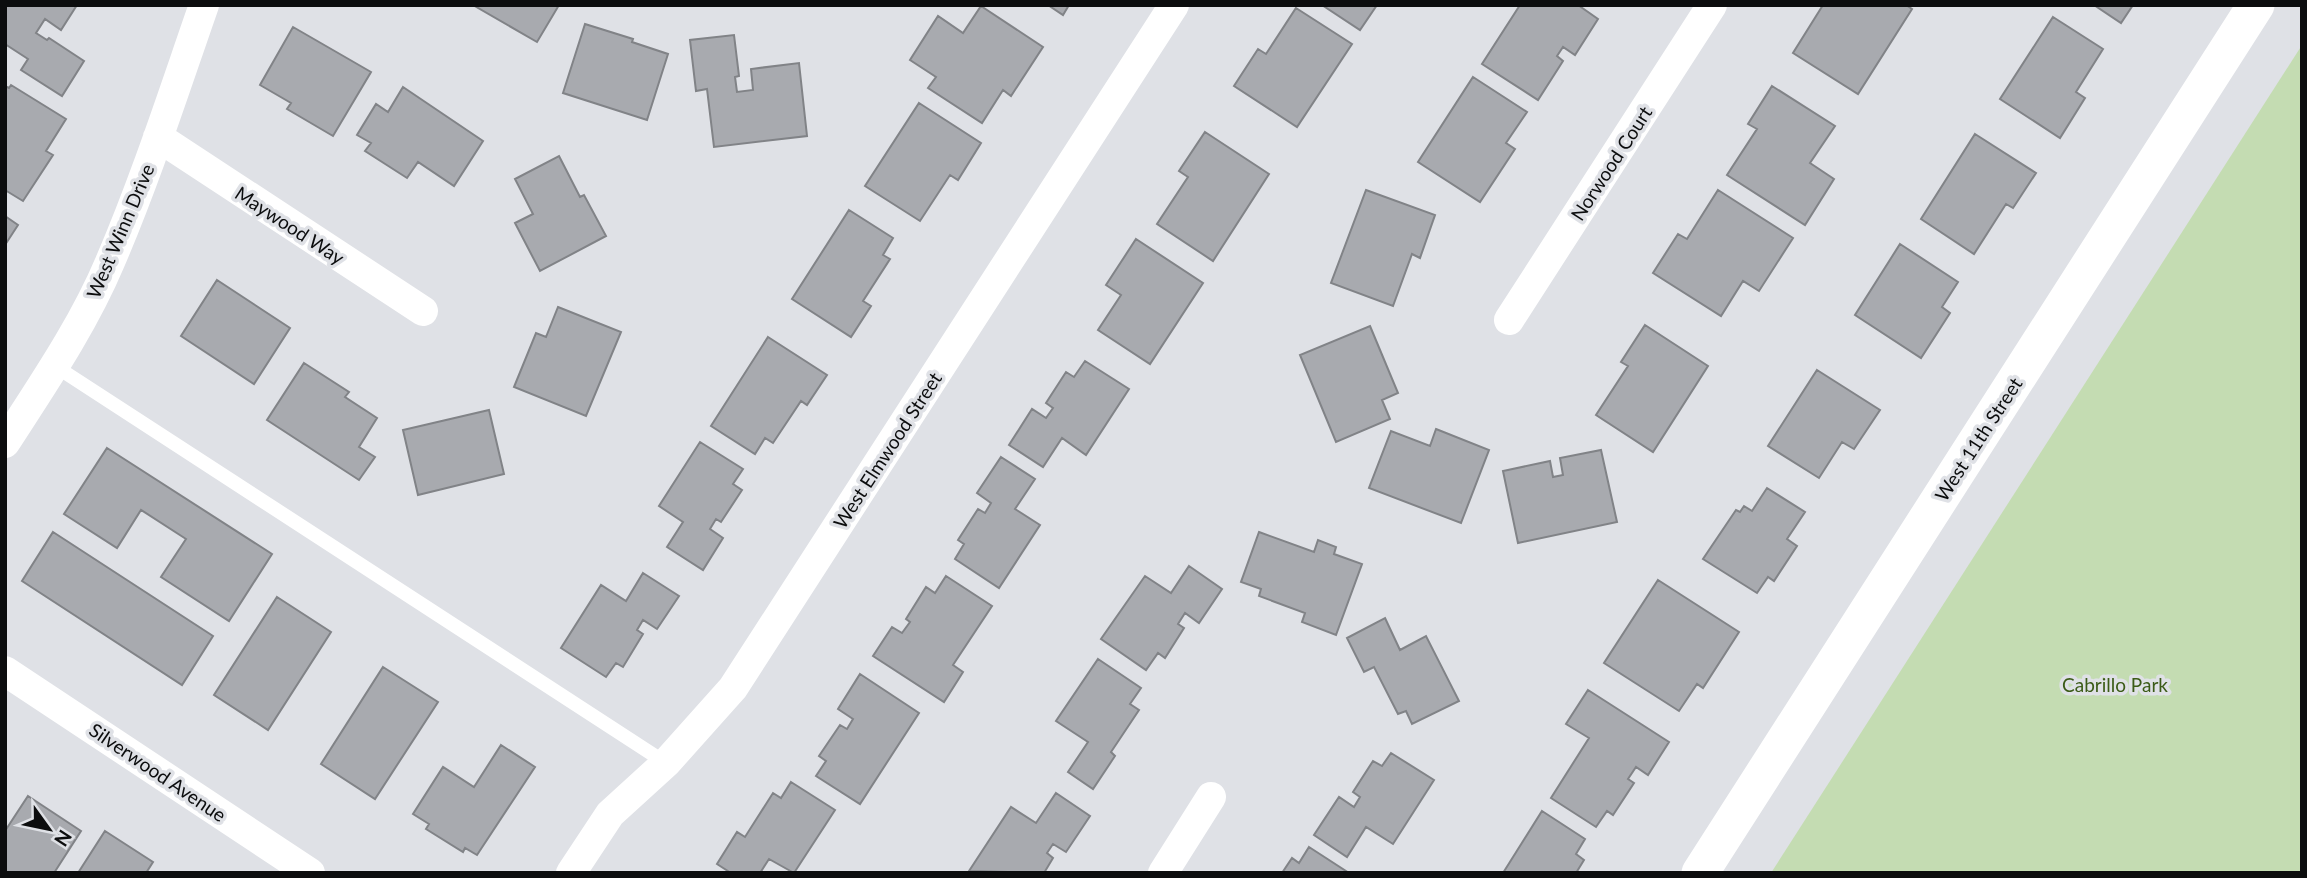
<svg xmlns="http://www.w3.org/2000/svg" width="2307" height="878" viewBox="0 0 2307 878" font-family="Lato,sans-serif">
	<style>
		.green { fill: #c4dcb2 }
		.building { fill: #a8aaaf; stroke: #818387; stroke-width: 2 }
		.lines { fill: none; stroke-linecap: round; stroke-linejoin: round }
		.service { stroke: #fff; stroke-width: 14 }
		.minor { stroke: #fff; stroke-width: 30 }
		.tertiary { stroke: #fff; stroke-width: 37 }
		.labels { text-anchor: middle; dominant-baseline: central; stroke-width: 7; stroke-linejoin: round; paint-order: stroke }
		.street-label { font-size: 19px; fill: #0c0d0e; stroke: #dfe1e6 }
		.park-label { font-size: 19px; fill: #3b5b17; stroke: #dfe1e6 }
	</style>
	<rect width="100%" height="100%" fill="#dfe1e6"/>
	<path class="green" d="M2302 45V873H1771Z"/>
	<path class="building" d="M5 5H77L61 30 45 19 36 33 47 40 49 38 84 61 62 96 21 70 28 59 5 44Z
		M473 5H559L537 42Z
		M1048 5H1069L1063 15Z
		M1322 5H1377L1360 30Z
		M1520 5H1578L1598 19 1575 55 1563 47 1557 56 1563 61 1538 100 1482 64Z
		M1823 5H1906L1912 9 1858 94 1793 53Z
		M2094 5H2133L2121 23Z
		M981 6 1043 47 1011 96 1003 90 982 123 928 88 936 77 910 60 938 16 963 33Z
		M1296 8 1352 44 1297 127 1234 86 1258 49 1266 54Z
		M2053 17 2103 49 2076 92 2085 98 2060 138 2000 99Z
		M585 24 633 39 632 42 668 54 647 120 563 93Z
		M293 27 371 72 333 136 287 109 291 103 260 85Z
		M734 35 739 76 735 77 737 92 753 90 751 69 799 63 807 136 714 147 707 89 696 91 690 40Z
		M1473 77 1527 112 1506 143 1515 149 1480 202 1418 162Z
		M11 85 66 119 46 151 53 155 23 201 5 190V86L9 88Z
		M1772 86 1835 126 1810 163 1834 179 1805 225 1727 175 1757 129 1748 124Z
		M403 87 483 141 454 186 418 162 407 178 365 151 371 143 357 135 376 104 388 112Z
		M919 103 981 143 958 180 950 175 920 221 865 186Z
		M1205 132 1269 174 1213 261 1157 224 1188 177 1179 171Z
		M1975 134 2036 173 2013 208 2006 204 1974 254 1921 219Z
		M559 156 580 197 584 195 606 236 540 271 515 223 533 214 515 179Z
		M1366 190 1435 215 1420 258 1412 254 1393 306 1331 283Z
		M1718 190 1793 238 1759 291 1743 281 1721 316 1653 273 1678 234 1687 239Z
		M849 210 893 238 883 255 890 259 863 301 871 306 851 337 792 299Z
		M5 216 18 225 5 245Z
		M1136 239 1203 283 1150 364 1098 330 1121 295 1106 285Z
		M1900 244 1958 282 1942 307 1950 313 1921 358 1855 315Z
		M217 280 290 328 254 384 181 336Z
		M558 307 621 332 586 416 514 387 536 333 546 337Z
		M1645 325 1708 366 1653 452 1596 415 1628 366 1621 362Z
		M1370 326 1398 393 1382 400 1390 419 1336 442 1300 355Z
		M768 337 827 375 807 405 801 401 773 443 765 438 755 454 711 426Z
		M1085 361 1129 389 1086 455 1062 438 1043 467 1009 445 1032 409 1046 418 1053 408 1046 403 1066 372 1074 377Z
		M304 363 349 392 345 397 377 418 359 447 375 457 359 480 267 420Z
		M1817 370 1880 410 1854 449 1842 442 1819 478 1768 446Z
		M489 410 504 474 418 495 403 430Z
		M1436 429 1489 450 1461 523 1369 488 1391 431 1430 446Z
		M700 442 743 469 733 484 742 490 721 522 716 519 710 529 723 538 703 570 667 547 683 522 659 506Z
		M107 448 272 554 229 621 161 577 186 539 141 510 117 548 64 514Z
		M1601 450 1617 522 1518 543 1503 471 1550 461 1553 477 1563 475 1560 458Z
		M1001 457 1035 479 1015 509 1040 525 999 588 955 559 964 544 958 540 978 509 985 513 991 503 977 493Z
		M1767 488 1805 512 1787 539 1797 546 1774 581 1768 577 1757 593 1703 559 1736 510 1740 512 1744 506 1752 511Z
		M53 532 213 636 182 685 22 581Z
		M1259 532 1314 552 1318 540 1336 547 1334 554 1362 564 1336 635 1302 622 1305 613 1259 596 1261 589 1241 582Z
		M1189 566 1222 589 1199 623 1185 613 1178 624 1184 628 1165 658 1158 653 1146 670 1101 639 1145 576 1171 593Z
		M643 573 679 596 657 629 643 620 637 630 643 634 623 667 616 663 606 677 561 648 601 585 626 601Z
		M946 576 992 606 953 665 963 672 944 702 873 656 892 627 902 633 910 622 906 619 926 587 935 593Z
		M1658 580 1739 632 1703 688 1697 684 1679 711 1604 663Z
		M277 597 331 632 268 730 214 695Z
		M1385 618 1400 650 1426 636 1459 701 1412 724 1406 711 1398 714 1374 667 1364 672 1347 638Z
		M1098 659 1141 688 1130 704 1139 710 1111 752 1115 756 1093 789 1068 772 1088 742 1056 721Z
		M383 667 438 702 375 799 321 764Z
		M860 674 919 713 860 804 816 776 826 761 819 756 840 725 847 729 853 719 838 709Z
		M1588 690 1669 742 1648 775 1636 767 1628 779 1634 783 1613 815 1607 811 1596 827 1551 798 1589 738 1566 724Z
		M501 745 535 767 477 855 465 848 463 852 426 829 429 824 413 814 443 767 474 787Z
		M1391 753 1434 780 1393 844 1366 827 1347 857 1314 835 1339 797 1354 807 1360 797 1353 792 1373 761 1382 766Z
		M791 782 835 810 794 873 769 859 760 873H731L717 864 737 832 745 837 773 793 781 798Z
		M1056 793 1090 816 1066 852 1053 844 1047 853 1053 858 1044 873 969 871 1011 807 1036 823Z
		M28 796 81 831 54 873H5V831Z
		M1542 811 1585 839 1576 854 1584 860 1576 873H1503Z
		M105 831 153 862 146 873H78Z
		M1309 847 1349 873H1282L1292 858 1299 863Z"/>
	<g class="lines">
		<path class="service" d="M55 366 666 763"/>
		<path class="minor" d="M158 137 423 311
			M1509 320 1712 5
			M5 443C43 384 83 326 110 262 146 178 174 91 204 5
			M5 671 310 873
			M571 873 610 814 666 763 733 688 1174 5
			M1163 873 1211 797"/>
		<path class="tertiary" d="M1700 873 2256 5"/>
	</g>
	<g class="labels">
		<g class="street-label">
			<text transform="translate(1611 163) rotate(-57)">Norwood Court</text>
			<text transform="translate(290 225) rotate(33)">Maywood Way</text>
			<text transform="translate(120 231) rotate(-67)">West Winn Drive</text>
			<text transform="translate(1978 439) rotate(-57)">West 11th Street</text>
			<text transform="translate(887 450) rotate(-57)">West Elmwood Street</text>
			<text transform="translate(158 772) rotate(34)">Silverwood Avenue</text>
		</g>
		<g class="park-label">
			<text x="2115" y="684">Cabrillo Park</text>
		</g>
	</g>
	<rect width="2307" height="878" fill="none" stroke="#0c0d0e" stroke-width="14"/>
	<g transform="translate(49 829) rotate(123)" stroke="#dfe1e6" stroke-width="5" paint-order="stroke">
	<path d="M0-5L12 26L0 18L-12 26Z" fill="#0c0d0e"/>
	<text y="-10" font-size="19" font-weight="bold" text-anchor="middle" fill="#0c0d0e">N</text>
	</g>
</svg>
